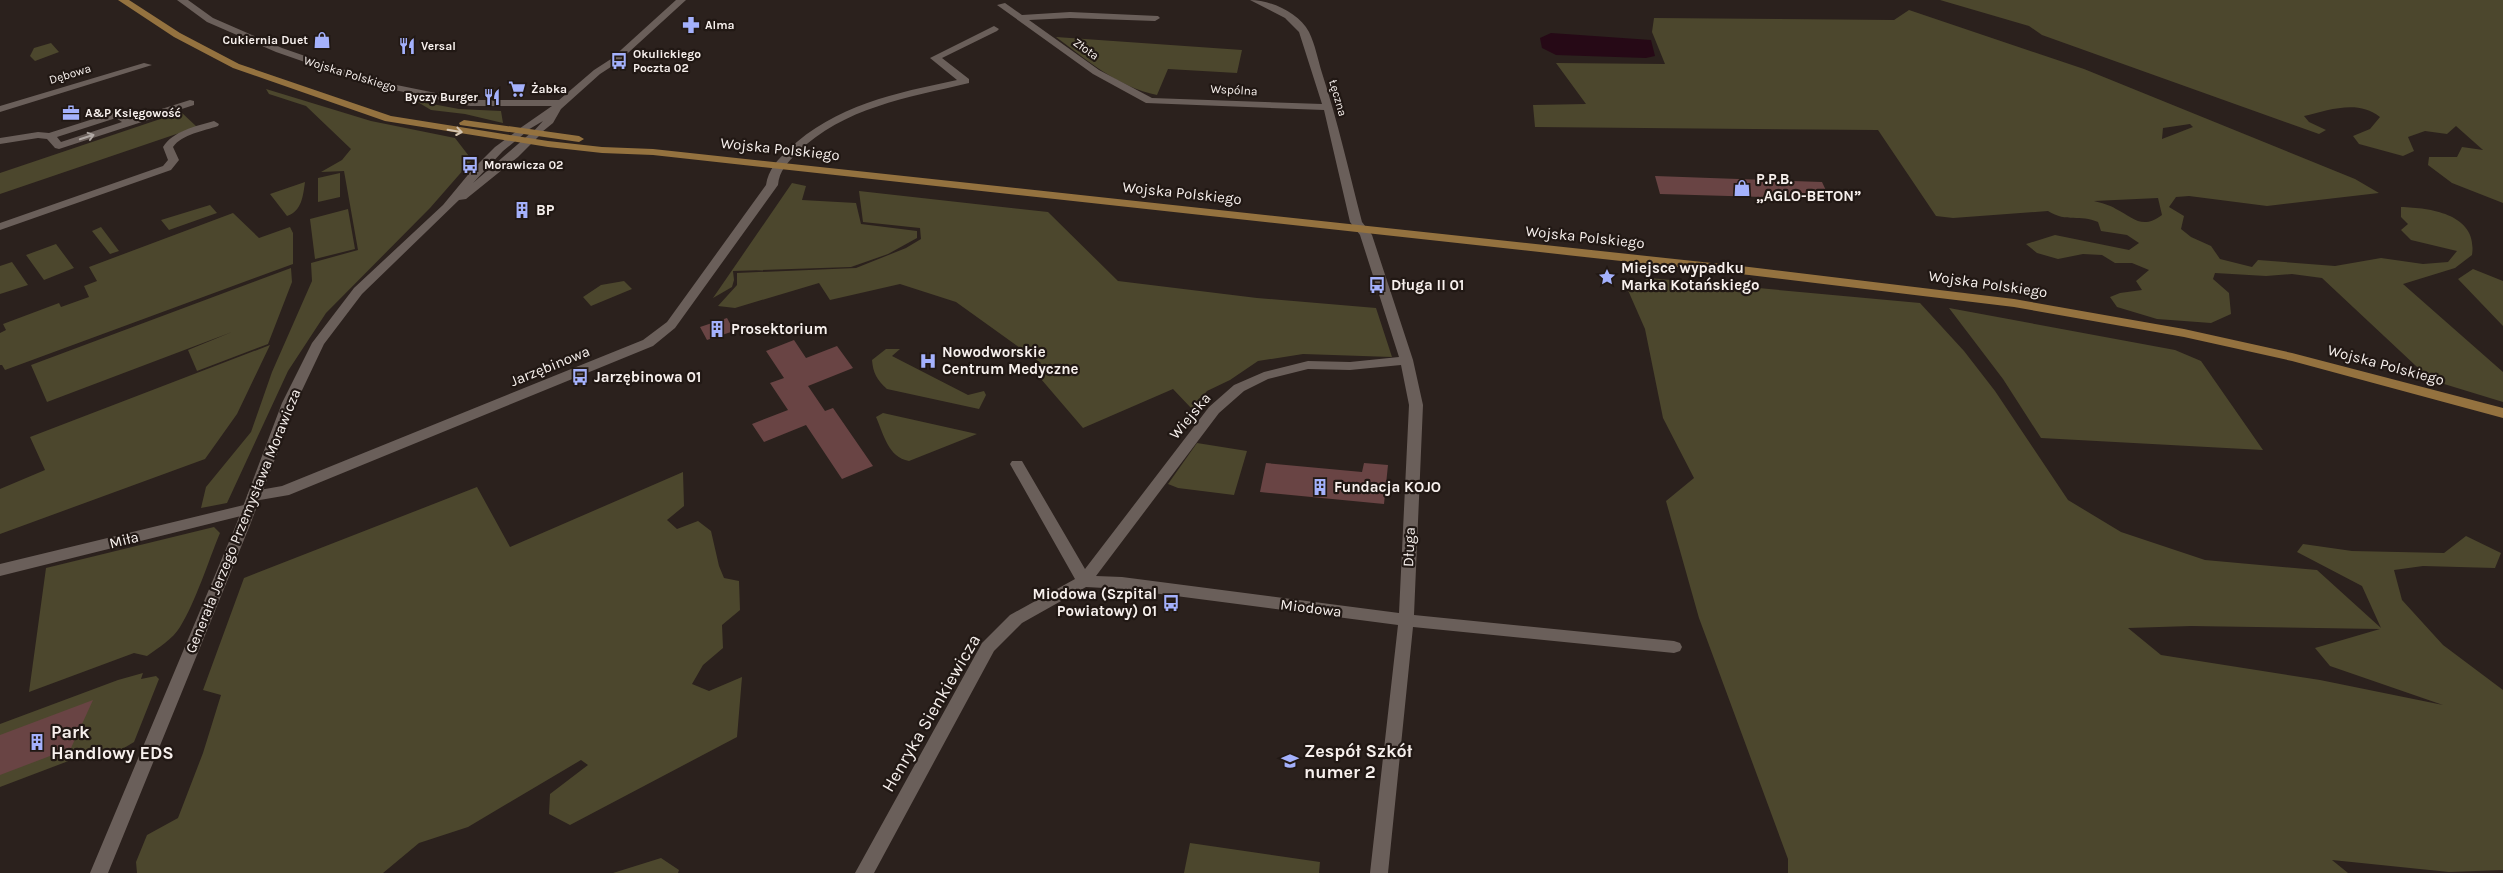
<svg xmlns="http://www.w3.org/2000/svg" width="2503" height="873" viewBox="0 0 2503 873" font-family="Karla,sans-serif">
	<style>
		.green { fill: #4c472d; fill-rule: evenodd }
		.water { fill: #260916 }
		.building { fill: #694444 }
		.lines { fill: none; stroke-linecap: round; stroke-linejoin: round }
		.minor { fill: #6a5f5a; fill-rule: evenodd }
		.tertiary { fill: #6a5f5a; fill-rule: evenodd }
		.secondary { fill: #94723f; fill-rule: evenodd }
		.oneway { stroke: #d4c4b0 }
		.oneway2 { stroke: #b0a8a4 }
		.labels { text-anchor: middle; dominant-baseline: central; stroke-width: 4.5; stroke-linejoin: round; paint-order: stroke }
		.far-poi-label { font-size: 12px; font-weight: bold; fill: #f7f0ed; stroke: #211814; text-anchor: start }
		.far-street-label { font-size: 12px; fill: #f7f0ed; stroke: #211814 }
		.street-label { font-size: 15px; fill: #f7f0ed; stroke: #211814 }
		.poi-label { font-size: 15px; font-weight: bold; fill: #f7f0ed; stroke: #211814; text-anchor: start }
		.near-street-label { font-size: 18px; fill: #f7f0ed; stroke: #211814 }
		.near-poi-label { font-size: 18px; font-weight: bold; fill: #f7f0ed; stroke: #211814; text-anchor: start }
	</style>
	<rect width="100%" height="100%" fill="#2b211d"/>
	<path class="green" d="M1940 0H2503V203L2452 183 2428 165 2429 157H2457L2462 147 2483 150 2456 126 2447 134 2425 131 2408 137 2414 151 2403 156 2359 144 2353 136 2370 129 2380 117C2358 99 2329 110 2304 116L2309 122 2326 130 2319 134 2042 35 2029 26Z
		M1909 10 2084 69 2355 179 2379 193 2267 206 2189 196 2176 197 2169 207 2184 216 2181 229 2191 237 2211 246 2220 259 2252 267 2258 260 2335 266 2381 258 2423 264 2448 262 2457 251 2411 240 2401 230 2408 224 2401 217V207C2433 208 2478 215 2472 255L2455 268 2403 284 2503 372V402L2431 380 2322 278 2292 274 2266 276 2215 273 2213 279 2229 293 2231 314 2211 323 2157 319 2117 307 2110 297 2120 293 2142 290 2136 281 2149 270 2132 263H2115L2102 255 2083 254 2058 259 2037 253 2026 244 2055 235 2129 250 2139 243 2127 235 2101 231 2098 222C2080 214 2067 223 2048 211L1953 218 1936 216 1878 130 1535 127 1533 105 1586 104 1556 63 1665 64 1652 32 1654 18 1894 20ZM2190 124 2193 127 2162 139 2163 128ZM2158 198 2162 215C2142 230 2134 218 2116 209 2110 205 2101 203 2094 201Z
		M1056 37 1242 50 1237 73 1168 69 1157 95C1118 87 1088 61 1056 37Z
		M51 43 59 52 35 61 30 56 34 48Z
		M266 89 371 121 455 138 472 160 430 208 326 313 288 371 227 503 201 508 206 487 251 432 272 372 312 281 311 263 358 250 344 171 321 172 342 160 351 149 306 106 269 94Z
		M416 101 459 109 501 111 503 123 465 114 431 110Z
		M181 112 197 127 0 194V173Z
		M340 173V197L318 202V178Z
		M305 182C303 196 302 211 287 216L270 194Z
		M792 183 806 186 802 200 856 203 861 224 917 231V238L888 254 851 267 733 271 734 280 732 287 713 298Z
		M859 191 1048 212 1118 281 1257 298 1376 308 1392 357 1303 354 1258 361 1230 380 1207 391 1192 409 1173 389 1083 428 1035 372 1041 363 956 302 900 284 830 300 819 283 735 308 718 306 737 285V273L856 268 906 248 921 239 920 228 863 222Z
		M210 205 217 213 169 230 161 220Z
		M348 209 355 249 315 259 310 219Z
		M233 213 259 238 290 227 293 233V264L5 370 2 365H0V333L6 330 3 324 59 303 61 307 89 297 84 286 97 281 89 267Z
		M101 227 119 251 110 254 92 231Z
		M56 244 74 268 44 280 26 255Z
		M12 262 28 285 0 294V266Z
		M291 268 292 282 268 344 197 371 188 350 232 332 47 402 31 365Z
		M2473 269 2503 281V326L2458 279Z
		M1649 278 1920 303 1964 351 1995 391 2068 500 2121 532 2205 560 2317 570 2381 628 2362 586 2297 552 2303 544 2352 551 2444 553 2466 536 2501 553 2495 568 2423 566 2394 570 2402 600 2443 645 2503 690V870L2449 872 2332 860 2348 873H1788V859L1699 618 1666 501 1694 478 1663 418 1645 329 1627 288ZM2191 626 2380 629 2315 648 2330 666 2443 705 2320 680 2161 655 2128 628Z
		M624 281 632 289 591 306 583 297 601 285Z
		M1949 308 2175 350 2201 361 2263 450 2041 438 2003 379Z
		M270 345 237 414 205 459 0 534V489L45 470 30 437Z
		M886 349H900L892 356 968 395 984 391 986 395 979 409 887 389C877 380 873 373 872 360Z
		M883 413 977 434 909 461C888 457 884 435 876 417Z
		M1197 443 1247 451 1234 495 1178 488 1168 484Z
		M683 472 684 506 667 520 677 529 698 521 711 531 719 566 724 578 739 581 740 610 722 625 723 648 703 665 692 684 709 691 742 677 737 737 570 825 549 814 550 794 588 765 581 760 468 827 419 843 383 873H137L136 862 147 835 178 818 203 753 221 695 203 690 244 578 477 487 510 547Z
		M214 527 220 533C208 562 196 601 180 627 173 639 158 648 147 656L134 653 29 692 46 568Z
		M143 673 141 679 156 676 159 679 134 742 119 751 79 757 0 787V724L118 680Z
		M1190 843 1320 862 1319 873H1184Z
		M661 858 679 870 678 873H613Z"/>
	<path class="water" d="M1551 33 1651 40 1655 56 1646 58 1556 55 1542 48 1540 38Z"/>
	<path class="building" d="M1655 176 1822 182 1830 199 1660 194Z
		M727 318 734 331 707 340 700 327Z
		M794 340 806 358 837 346 853 368 808 386 825 411 833 408 873 466 842 479 806 425 764 442 752 424 788 410 770 383 784 378 766 351Z
		M1266 463 1362 472 1364 463 1388 465 1384 504 1260 492Z
		M93 700 71 748 0 775V735Z"/>
	<g class="lines">
		<path class="minor" d="M177 0H188L213 18 282 48 377 81 470 100H559L594 70 611 59 676 0H686L617 63 600 74 561 109 553 123 537 136 532 133 543 121 521 134 516 131 552 106H470L371 85 276 52 207 22Z
			M1250 0C1271 0 1299 13 1309 32 1315 44 1318 60 1322 73 1338 122 1349 172 1362 222L1372 235 1413 360 1423 405 1414 615 1674 641 1680 643 1682 647 1680 651 1674 653 1413 627 1388 873H1370L1398 625 1122 589 1086 587 1022 623 994 651 874 873H855L982 643 1010 615 1075 579 1010 464 1012 461H1022L1085 569 1209 407 1234 385 1264 372 1308 361 1350 362 1399 357 1360 235 1350 222 1324 110 1146 103 1093 74 997 5 1005 3 1022 15 1070 12 1158 16 1160 18 1155 21 1070 18 1029 20 1099 70 1152 98 1322 104 1299 32 1285 18ZM1401 365 1409 405 1399 613 1122 577 1096 576 1219 413 1244 391 1268 379 1308 369 1350 370Z
			M994 26 999 29 997 31 942 58 969 79V83C907 98 844 107 797 153 788 162 779 171 778 185L675 328 653 346 289 495 254 501 249 500 247 496 249 492 282 486 643 340 667 322 766 185C768 170 778 159 788 150 835 105 896 93 957 80L930 58Z
			M144 63 152 65 0 112V106Z
			M190 100 194 101V105L59 149 55 148 47 139 38 138 0 144V138L38 132 49 133 115 112 126 114 130 119ZM116 118 122 122 61 142 57 137Z
			M214 121 219 124 218 126C204 131 182 134 173 147L179 160 171 170 0 230V223L163 166 168 160 163 147C173 131 196 126 214 121Z
			M248 504 253 505 255 509 253 513 0 576V564Z"/>
		<path class="tertiary" d="M521 128 526 131 525 133 503 151 473 183 533 131 537 130 542 133 518 157 466 199 459 200 362 294 324 344 296 403 250 525 108 873H90L236 525 282 403 312 343 354 288 443 205 472 170 495 147Z"/>
		<path class="secondary" d="M118 0H129L180 33 239 64 391 116 548 141 602 147 653 149 1749 267 2014 299 2184 329 2292 353 2503 408V418L2292 361 2184 337 2014 307 1749 275 653 155 602 153 548 147 385 121 233 68 174 37Z
			M464 120 579 136 584 139 579 142 460 125 459 123Z"/>
	</g>
	<defs><path id="oneway-shaft" d="M-6 0H5M1.5-3L5.5 0L1.5 3" fill="none" stroke-width="1.6" stroke-linecap="round" stroke-linejoin="round" transform="scale(1.25)"/></defs>
	<use class="oneway" href="#oneway-shaft" transform="translate(455 131) rotate(9)"/>
	<use class="oneway2" href="#oneway-shaft" transform="translate(87 137) rotate(-18)"/>
	<defs>
		<g id="pharmacy-bare" transform="scale(1.35)"><path d="M-2-6h4v4h4v4h-4v4h-4v-4h-4v-4h4Z" fill="#a4b1fc" stroke="#211814" stroke-width="2.5" paint-order="stroke"/></g>
		<g id="shop-bare" transform="scale(1.35)"><path d="M-5-2.5h2.3a2.7 3.5 0 0 1 5.4 0H5L5.5 6h-11ZM-1.5-2.5h3a1.5 2.3 0 0 0-3 0Z" fill="#a4b1fc" stroke="#211814" stroke-width="2.5" paint-order="stroke"/></g>
		<g id="restaurant-bare" transform="scale(1.35)"><path d="M-5-6h1v4h1v-4h1v4h1v-4h1v5L-1.5 .5V6h-2V.5L-5-1ZM5-6V6H3V1.5H1.5Q1.5-4 5-6Z" fill="#a4b1fc" stroke="#211814" stroke-width="2.5" paint-order="stroke"/></g>
		<g id="bus-bare" transform="scale(1.35)"><path d="M-5-6H5V4H4V6H2V4H-2V6H-4V4H-5ZM-3.5-4V0h7V-4ZM-3.5 1.2v1.5H-2V1.2ZM2 1.2v1.5H3.5V1.2Z" fill="#a4b1fc" stroke="#211814" stroke-width="2.5" paint-order="stroke"/></g>
		<g id="supermarket-bare" transform="scale(1.35)"><path d="M-6-5.5h2.5l.6 2H6L4.5 2H-2.5L-4.4-4H-6ZM-1.5 3.2a1.3 1.3 0 1 0 .1 0ZM3 3.2a1.3 1.3 0 1 0 .1 0Z" fill="#a4b1fc" stroke="#211814" stroke-width="2.5" paint-order="stroke"/></g>
		<g id="office-bare" transform="scale(1.35)"><path d="M-6-3h4V-5.5h4V-3h4V5H-6ZM-1-4.5V-3h2v-1.5ZM-6 0V1H6V0Z" fill="#a4b1fc" stroke="#211814" stroke-width="2.5" paint-order="stroke"/></g>
		<g id="building-bare" transform="scale(1.35)"><path d="M-4-6H4V6H1V3H-1V6H-4ZM-2.5-4.3h1.7v1.8h-1.7ZM.8-4.3h1.7v1.8H.8ZM-2.5-1h1.7V.8h-1.7ZM.8-1h1.7V.8H.8Z" fill="#a4b1fc" stroke="#211814" stroke-width="2.5" paint-order="stroke"/></g>
		<g id="sight-bare" transform="scale(1.35)"><path d="M0-6L1.8-2.2L6-1.7L2.9 1.2L3.7 5.4L0 3.3L-3.7 5.4L-2.9 1.2L-6-1.7L-1.8-2.2Z" fill="#a4b1fc" stroke="#211814" stroke-width="2.5" paint-order="stroke"/></g>
		<g id="hospital-bare" transform="scale(1.35)"><path d="M-5-5h3v3.5h4V-5h3V5h-3V1.5h-4V5h-3Z" fill="#a4b1fc" stroke="#211814" stroke-width="2.5" paint-order="stroke"/></g>
		<g id="school-bare" transform="scale(1.35)"><path d="M0-5L7-2L0 1L-7-2ZM-4 1L0 2.5L4 1V4Q0 6-4 4Z" fill="#a4b1fc" stroke="#211814" stroke-width="2.5" paint-order="stroke"/></g>
	</defs>
	<g fill-rule="evenodd">
		<use href="#pharmacy-bare" x="691" y="25"/>
		<use href="#shop-bare" x="322" y="40"/>
		<use href="#restaurant-bare" x="407" y="46"/>
		<use href="#bus-bare" x="619" y="61"/>
		<use href="#supermarket-bare" x="517" y="89"/>
		<use href="#restaurant-bare" x="492" y="97"/>
		<use href="#office-bare" x="71" y="113"/>
		<use href="#bus-bare" x="470" y="165"/>
		<use href="#shop-bare" x="1742" y="188"/>
		<use href="#building-bare" x="522" y="210"/>
		<use href="#sight-bare" x="1607" y="277"/>
		<use href="#bus-bare" x="1377" y="285"/>
		<use href="#building-bare" x="717" y="329"/>
		<use href="#hospital-bare" x="928" y="361"/>
		<use href="#bus-bare" x="580" y="377"/>
		<use href="#building-bare" x="1320" y="487"/>
		<use href="#bus-bare" x="1171" y="603"/>
		<use href="#building-bare" x="37" y="742"/>
		<use href="#school-bare" x="1290" y="761"/>
	</g>
	<g class="labels">
		<g class="far-poi-label">
			<text x="705" y="25">Alma</text>
			<text x="308" y="40" text-anchor="end">Cukiernia Duet</text>
			<text x="421" y="46">Versal</text>
			<text x="633" y="54">Okulickiego<tspan x="633" dy="14">Poczta 02</tspan></text>
			<text x="531" y="89">Żabka</text>
			<text x="478" y="97" text-anchor="end">Byczy Burger</text>
			<text x="85" y="113">A&amp;P Księgowość</text>
			<text x="484" y="165">Morawicza 02</text>
		</g>
		<g class="far-street-label">
			<text transform="translate(1086 49) rotate(35)">Złota</text>
			<text transform="translate(70 74) rotate(-17)">Dębowa</text>
			<text transform="translate(350 74) rotate(17)">Wojska Polskiego</text>
			<text transform="translate(1234 90) rotate(3)">Wspólna</text>
			<text transform="translate(1338 98) rotate(74)">Łęczna</text>
		</g>
		<g class="street-label">
			<text transform="translate(780 149) rotate(6)">Wojska Polskiego</text>
			<text transform="translate(1182 193) rotate(6)">Wojska Polskiego</text>
			<text transform="translate(1585 237) rotate(6)">Wojska Polskiego</text>
			<text transform="translate(1988 284) rotate(8)">Wojska Polskiego</text>
			<text transform="translate(2386 365) rotate(15)">Wojska Polskiego</text>
			<text transform="translate(550 366) rotate(-22)">Jarzębinowa</text>
			<text transform="translate(1190 416) rotate(-50)">Wiejska</text>
			<text transform="translate(243 521) rotate(-68)">Generała Jerzego Przemysława Morawicza</text>
			<text transform="translate(124 540) rotate(-14)">Miła</text>
			<text transform="translate(1409 547) rotate(-87)">Długa</text>
			<text transform="translate(1311 608) rotate(7)">Miodowa</text>
		</g>
		<g class="poi-label">
			<text x="1756" y="179">P.P.B.<tspan x="1756" dy="17">„AGLO-BETON”</tspan></text>
			<text x="536" y="210">BP</text>
			<text x="1621" y="268">Miejsce wypadku<tspan x="1621" dy="17">Marka Kotańskiego</tspan></text>
			<text x="1391" y="285">Długa II 01</text>
			<text x="731" y="329">Prosektorium</text>
			<text x="942" y="352">Nowodworskie<tspan x="942" dy="17">Centrum Medyczne</tspan></text>
			<text x="594" y="377">Jarzębinowa 01</text>
			<text x="1334" y="487">Fundacja KOJO</text>
			<text x="1157" y="594" text-anchor="end">Miodowa (Szpital<tspan x="1157" dy="17">Powiatowy) 01</tspan></text>
		</g>
		<g class="near-street-label">
			<text transform="translate(931 713) rotate(-60)">Henryka Sienkiewicza</text>
		</g>
		<g class="near-poi-label">
			<text x="51" y="732">Park<tspan x="51" dy="21">Handlowy EDS</tspan></text>
			<text x="1304" y="751">Zespół Szkół<tspan x="1304" dy="21">numer 2</tspan></text>
		</g>
	</g>
</svg>
